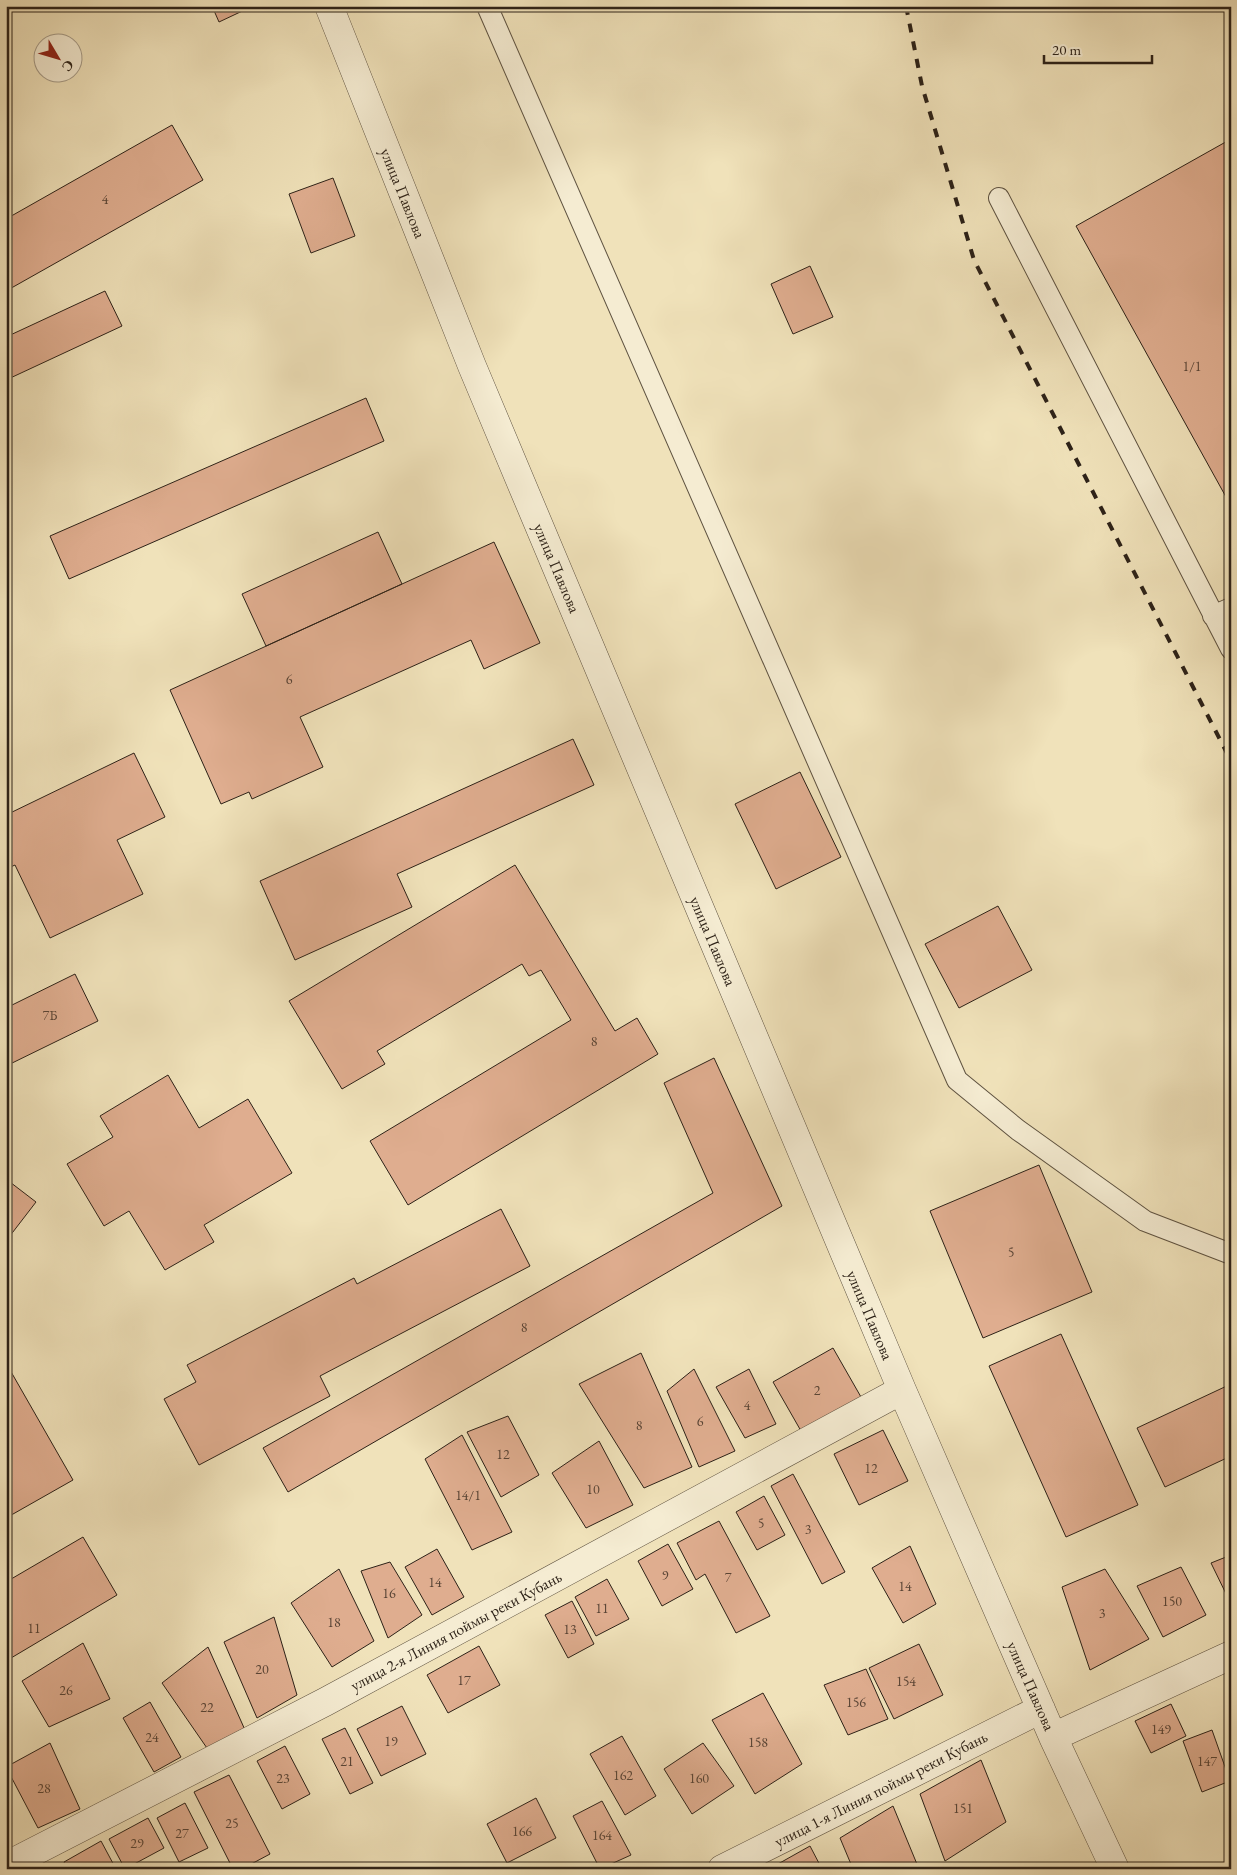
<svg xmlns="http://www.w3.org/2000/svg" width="1237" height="1875" viewBox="0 0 1237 1875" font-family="'EB Garamond',serif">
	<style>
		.building { fill: #dfad8f; stroke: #2d2218 }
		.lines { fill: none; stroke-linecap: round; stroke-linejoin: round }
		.service-casing { stroke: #5e5240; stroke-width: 22 }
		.minor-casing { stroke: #5e5240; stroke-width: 29 }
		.service { stroke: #f5ecd2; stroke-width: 20 }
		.minor { stroke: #f5ecd2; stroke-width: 28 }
		.rail { stroke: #2d2218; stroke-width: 4; stroke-dasharray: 9 9; stroke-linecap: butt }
		.labels { text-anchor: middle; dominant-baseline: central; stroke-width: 4.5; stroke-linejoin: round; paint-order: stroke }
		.number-label { font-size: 14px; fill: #5a4536 }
		.street-label { font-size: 16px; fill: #2d2218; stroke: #f5ecd2 }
	</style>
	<rect width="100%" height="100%" fill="#f0e2ba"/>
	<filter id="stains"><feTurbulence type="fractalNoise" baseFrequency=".004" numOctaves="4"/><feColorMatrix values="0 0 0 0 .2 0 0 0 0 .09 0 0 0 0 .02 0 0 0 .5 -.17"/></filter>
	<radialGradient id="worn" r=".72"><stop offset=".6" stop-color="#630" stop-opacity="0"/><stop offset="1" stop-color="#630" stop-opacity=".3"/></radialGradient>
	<path class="building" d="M212 6H253L219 22Z
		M172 125 203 180 6 291V219Z
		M1231 139V506L1076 226Z
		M333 178 355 236 311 253 289 194Z
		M810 266 833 317 793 334 771 284Z
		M105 291 122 326 6 380V337Z
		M366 398 384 441 69 579 50 536Z
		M378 532 402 584 266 646 242 594Z
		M494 542 540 643 484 669 471 640 300 717 323 767 252 799 249 792 221 804 170 690Z
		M573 739 594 785 397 874 412 907 295 960 260 881Z
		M134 753 165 817 117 840 143 894 50 938 15 865 6 869V815Z
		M800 772 841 857 776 889 735 804Z
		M515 865 615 1031 637 1018 658 1054 408 1205 370 1141 571 1020 541 970 529 976 522 964 377 1051 385 1064 342 1089 289 1001Z
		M998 906 1032 970 959 1008 925 944Z
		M75 974 98 1021 6 1066V1008Z
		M714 1058 782 1206 288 1492 263 1448 713 1193 664 1083Z
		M168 1075 199 1128 248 1099 292 1173 204 1225 214 1242 165 1270 129 1211 104 1226 67 1164 113 1137 100 1116Z
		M1039 1165 1092 1292 983 1338 930 1211Z
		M6 1179 36 1202 6 1241Z
		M501 1209 530 1266 320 1376 330 1396 199 1465 164 1399 196 1382 187 1365 354 1278 357 1284Z
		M1061 1334 1138 1505 1066 1537 989 1366Z
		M833 1348 861 1397 801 1431 773 1382Z
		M641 1353 692 1467 644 1488 579 1384Z
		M6 1363 73 1480 6 1518Z
		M694 1369 735 1451 699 1467 667 1391Z
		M749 1369 776 1424 745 1438 716 1387Z
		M1231 1384V1456L1165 1487 1137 1428Z
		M508 1416 539 1475 501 1497 467 1432Z
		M883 1430 908 1481 859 1505 834 1454Z
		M462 1435 512 1532 472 1550 425 1459Z
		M599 1441 633 1505 586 1528 552 1473Z
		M793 1474 845 1572 822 1584 771 1486Z
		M764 1496 785 1535 757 1550 736 1512Z
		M719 1521 770 1616 736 1633 705 1574 696 1580 677 1543Z
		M83 1537 117 1595 6 1661V1582Z
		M668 1544 693 1589 662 1606 638 1561Z
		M910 1546 936 1604 903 1623 872 1568Z
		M437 1549 464 1597 432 1615 405 1567Z
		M1231 1555V1604L1211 1563Z
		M390 1562 422 1615 388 1638 361 1571Z
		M1181 1567 1206 1615 1163 1637 1137 1586Z
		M339 1569 374 1641 332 1667 291 1603Z
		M1105 1569 1149 1639 1090 1670 1062 1587Z
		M607 1579 629 1619 596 1636 575 1597Z
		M572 1601 594 1644 568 1658 545 1615Z
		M274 1617 297 1695 257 1718 224 1642Z
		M83 1643 110 1699 49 1727 22 1681Z
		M919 1644 943 1695 894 1719 869 1668Z
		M479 1646 500 1685 448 1713 427 1675Z
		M208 1647 245 1730 209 1751 162 1683Z
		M866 1669 888 1719 848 1735 824 1685Z
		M763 1693 802 1764 755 1794 712 1720Z
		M150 1702 181 1757 154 1772 123 1718Z
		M1171 1704 1186 1736 1151 1753 1135 1721Z
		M402 1706 426 1754 381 1776 357 1729Z
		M345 1728 373 1783 350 1794 322 1739Z
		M1212 1730 1230 1781 1202 1792 1183 1741Z
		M622 1736 656 1796 625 1815 590 1754Z
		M50 1743 80 1809 38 1828 6 1767Z
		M703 1743 734 1786 692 1814 664 1769Z
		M285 1746 310 1794 282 1809 257 1761Z
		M981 1760 1006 1822 945 1861 920 1794Z
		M229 1775 270 1854 242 1869H233L194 1792Z
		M536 1798 556 1838 507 1863 487 1824Z
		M602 1801 631 1855 600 1869 573 1816Z
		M185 1803 208 1848 179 1862 157 1818Z
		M893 1806 919 1869H853L840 1838Z
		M148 1818 164 1848 125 1869 109 1839Z
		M101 1841 116 1869H67L64 1862Z
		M810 1846 822 1869H769Z"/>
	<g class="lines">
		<g class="service-casing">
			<path id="service" d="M487 6 957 1080 1018 1130 1145 1221 1231 1254
				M999 198 1231 649
				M1213 616 1231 608"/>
		</g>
		<g class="minor-casing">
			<path id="minor" d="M329 6 472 366 902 1390 1053 1737 1115 1869
				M1053 1737 1231 1655
				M6 1866 325 1702 902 1390
				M722 1869 1041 1709"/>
		</g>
		<use href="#service" class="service"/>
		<use href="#minor" class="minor"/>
		<path class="rail" d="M906 6 922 86 974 260 1231 761"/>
	</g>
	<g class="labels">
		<g class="number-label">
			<text x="105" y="199">4</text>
			<text x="1192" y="366">1/1</text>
			<text x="289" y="679">6</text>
			<text x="50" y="1015">7Б</text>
			<text x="594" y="1041">8</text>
			<text x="1011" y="1252">5</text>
			<text x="524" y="1327">8</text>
			<text x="817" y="1390">2</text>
			<text x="747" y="1405">4</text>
			<text x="700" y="1421">6</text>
			<text x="639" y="1425">8</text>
			<text x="503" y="1454">12</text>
			<text x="871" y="1468">12</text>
			<text x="593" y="1489">10</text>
			<text x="468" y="1495">14/1</text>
			<text x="761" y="1523">5</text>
			<text x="808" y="1529">3</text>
			<text x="665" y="1575">9</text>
			<text x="728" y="1577">7</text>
			<text x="435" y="1582">14</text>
			<text x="905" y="1586">14</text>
			<text x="389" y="1593">16</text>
			<text x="1172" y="1601">150</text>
			<text x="602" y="1608">11</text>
			<text x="1102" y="1613">3</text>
			<text x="334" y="1622">18</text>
			<text x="34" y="1628">11</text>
			<text x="570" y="1629">13</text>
			<text x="262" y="1669">20</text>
			<text x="464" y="1680">17</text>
			<text x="906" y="1681">154</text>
			<text x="66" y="1690">26</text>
			<text x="856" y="1702">156</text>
			<text x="207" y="1707">22</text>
			<text x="1161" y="1729">149</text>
			<text x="152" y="1737">24</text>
			<text x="391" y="1741">19</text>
			<text x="758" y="1742">158</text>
			<text x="347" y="1761">21</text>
			<text x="1207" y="1761">147</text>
			<text x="623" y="1775">162</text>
			<text x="283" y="1778">23</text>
			<text x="699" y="1778">160</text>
			<text x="44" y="1788">28</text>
			<text x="963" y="1808">151</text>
			<text x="232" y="1823">25</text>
			<text x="522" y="1831">166</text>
			<text x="182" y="1833">27</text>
			<text x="602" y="1835">164</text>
			<text x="137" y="1843">29</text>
		</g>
		<g class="street-label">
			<text transform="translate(403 193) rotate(68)">улица Павлова</text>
			<text transform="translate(557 568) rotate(67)">улица Павлова</text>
			<text transform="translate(713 941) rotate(67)">улица Павлова</text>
			<text transform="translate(870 1315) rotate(67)">улица Павлова</text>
			<text transform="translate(456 1631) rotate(-28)">улица 2-я Линия поймы реки Кубань</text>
			<text transform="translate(1031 1686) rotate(66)">улица Павлова</text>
			<text transform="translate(881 1789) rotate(-27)">улица 1-я Линия поймы реки Кубань</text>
		</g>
	</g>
	<rect width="1237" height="1875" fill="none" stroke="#f0e2ba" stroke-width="25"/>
	<rect x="8" y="8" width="1222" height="1860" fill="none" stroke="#2d2218" stroke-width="2.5"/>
	<rect x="12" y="12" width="1212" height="1850" fill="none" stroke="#2d2218"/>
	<g transform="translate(58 58) rotate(128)"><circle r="24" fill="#f5ecd2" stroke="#a59b88"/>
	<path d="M0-4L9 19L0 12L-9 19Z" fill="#8f2418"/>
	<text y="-8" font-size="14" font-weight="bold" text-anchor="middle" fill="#2d2218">С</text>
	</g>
	<path d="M1044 55v8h108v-8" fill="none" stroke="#2d2218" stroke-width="2.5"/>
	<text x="1052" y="55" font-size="15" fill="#2d2218" stroke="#f5ecd2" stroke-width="4" paint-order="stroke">20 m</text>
	<rect width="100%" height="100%" filter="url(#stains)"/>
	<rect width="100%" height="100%" fill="url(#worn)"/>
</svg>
